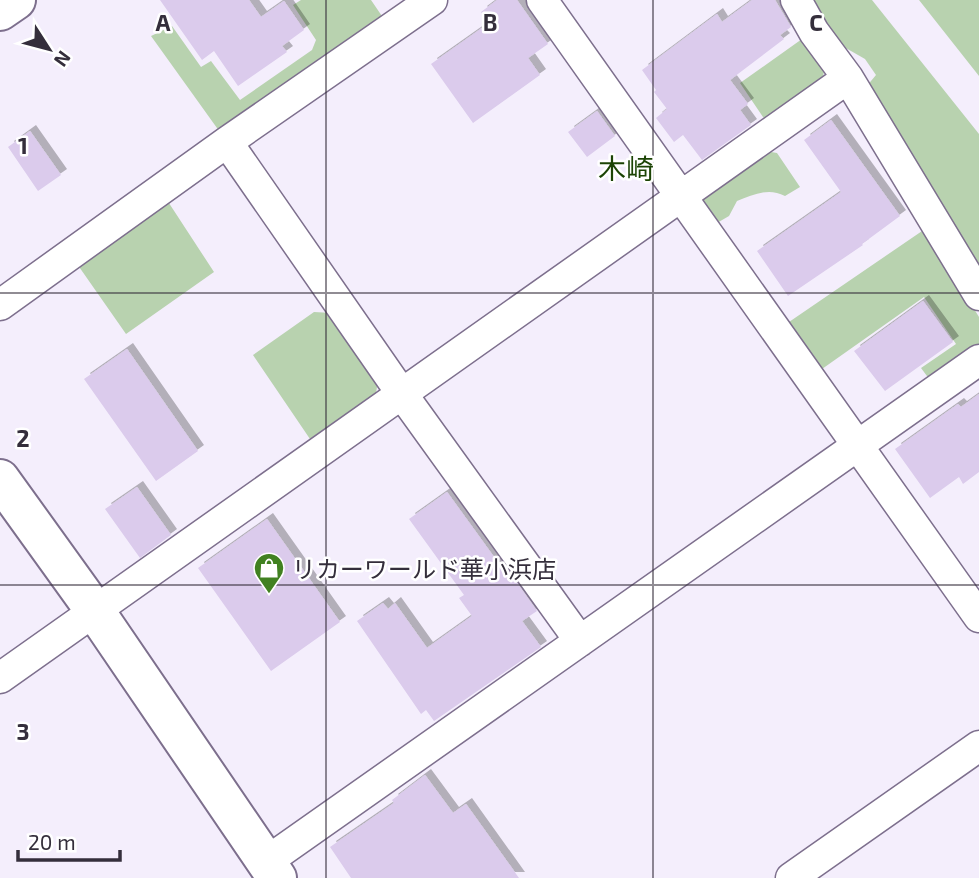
<svg xmlns="http://www.w3.org/2000/svg" width="979" height="878" viewBox="0 0 979 878" font-family="'Exo 2','Noto Sans JP',sans-serif">
	<style>
		.green { fill: #b8d2af }
		.building { fill: #dbcbec; filter: url(#shadow) }
		.lines { fill: none; stroke-linecap: round; stroke-linejoin: round }
		.street-casing { stroke: #7d6f8d; stroke-width: 33 }
		.secondary-casing { stroke: #7d6f8d; stroke-width: 42 }
		.highway-casing { stroke: #7d6f8d; stroke-width: 42 }
		.street { stroke: #fff; stroke-width: 30 }
		.secondary { stroke: #fff; stroke-width: 38 }
		.highway { stroke: #fff; stroke-width: 38 }
		.grid { fill: none; stroke: #342e3b; stroke-width: 2; stroke-opacity: 0.55 }
		.labels { text-anchor: middle; dominant-baseline: central; stroke-width: 5; stroke-linejoin: round; paint-order: stroke }
		.poi-label { font-size: 24px; fill: #342e3b; stroke: #fff; text-anchor: start }
		.quarter-label { font-size: 28px; fill: #1c4405; stroke: #fff }
		.grid-label { font-size: 23px; text-anchor: middle; font-weight: bold; fill: #342e3b; stroke: #fff; stroke-width: 5; stroke-linejoin: round; paint-order: stroke }
	</style>
	<defs>
		<filter id="shadow"><feDropShadow dx="6" dy="-6" stdDeviation="0" flood-color="#0004"/></filter>
	</defs>
	<rect width="100%" height="100%" fill="#f4eefc"/>
	<path class="green" d="M301 0H371L386 22 222 135 151 36 172 26 201 67 211 61 240 100 312 50 316 40 293 5Z
		M808 0H872L979 134V271L866 87 876 75 865 59 844 47 815 14Z
		M919 0H979V76Z
		M802 39 824 72 822 80 765 120 740 83Z
		M771 152 777 153 800 187 785 196C768 187 753 195 737 201L729 216 717 223 701 201Z
		M165 197 214 272 126 334 75 261Z
		M925 229 979 317V346L930 380 921 368 956 344 924 297 822 369 789 322Z
		M314 312 332 313 378 381 376 393 310 439 253 355Z"/>
	<path class="building" d="M160 0H249L261 17 284 1 304 30 282 46 287 52 238 86 214 51 202 60Z
		M497 0H517L548 44 528 58 540 75 473 123 431 64 489 23 481 12Z
		M752 0H775L791 27 780 35 784 39 730 80 748 104 740 110 751 125 702 160 683 135 674 142 656 118 667 109 654 92 656 90 642 70 717 14 722 22Z
		M597 111 615 136 587 157 568 132Z
		M831 120 900 216 862 244 863 245 788 296 757 251 841 192 804 140Z
		M30 131 61 175 38 191 8 147Z
		M923 301 953 342 885 391 854 351Z
		M127 349 198 451 156 481 84 379Z
		M979 394V472L963 484 959 477 930 498 895 449 958 404 961 407Z
		M137 487 171 535 140 558 105 509Z
		M447 492 502 568 505 566 537 611 522 621 541 647 434 721 426 710 421 714 357 621 383 603 388 609 395 603 427 648 472 616 459 598 464 595 409 519Z
		M267 519 340 622 271 671 198 568Z
		M425 775 453 813 466 804 519 878H351L330 847 394 803 392 800Z"/>
	<g class="lines">
		<g class="street-casing">
			<path id="street" d="M542 0 979 617
				M796 0 814 32 848 78
				M227 142 402 394 580 641
				M0 305 227 142 432 0
				M0 678 848 78 979 295
				M266 862 979 360
				M791 878 979 746"/>
		</g>
		<g class="secondary-casing">
			<path id="secondary" d="M0 479 95 611 277 878"/>
		</g>
		<g class="highway-casing">
			<path id="highway" d="M0 11 16 0"/>
		</g>
		<use href="#street" class="street"/>
		<use href="#secondary" class="secondary"/>
		<use href="#highway" class="highway"/>
	</g>
	<path class="grid" d="M326 0V878M653 0V878M0 293H979M0 585H979"/>
	<defs>
		<g id="shop-pin" transform="scale(1.575)"><path d="M0 17L-7.5 6A9.5 9.5 0 1 1 7.5 6Z" fill="#418121" stroke="#fff"/><path d="M-5-2.5h2.3a2.7 3.5 0 0 1 5.4 0H5L5.5 6h-11ZM-1.5-2.5h3a1.5 2.3 0 0 0-3 0Z" fill="#fff"/></g>
	</defs>
	<g fill-rule="evenodd">
		<use href="#shop-pin" x="269" y="568"/>
	</g>
	<g class="labels">
		<g class="poi-label">
			<text x="292" y="568">リカーワールド華小浜店</text>
		</g>
		<g class="quarter-label">
			<text x="626" y="168">木崎</text>
		</g>
	</g>
	<g class="grid-label">
		<text x="163" y="31">A</text>
		<text x="490" y="31">B</text>
		<text x="816" y="31">C</text>
		<text x="23" y="154">1</text>
		<text x="23" y="447">2</text>
		<text x="23" y="740">3</text>
	</g>
	<g transform="translate(49 49) rotate(126)" stroke="#ffffff" stroke-width="5" paint-order="stroke">
	<path d="M0-5L12 26L0 18L-12 26Z" fill="#342e3b"/>
	<text y="-10" font-size="19" font-weight="bold" text-anchor="middle" fill="#342e3b">N</text>
	</g>
	<path d="M18 850v10h102v-10" fill="none" stroke="#342e3b" stroke-width="3.5"/>
	<text x="28" y="850" font-size="21" fill="#342e3b" stroke="#ffffff" stroke-width="5" paint-order="stroke">20 m</text>
</svg>
